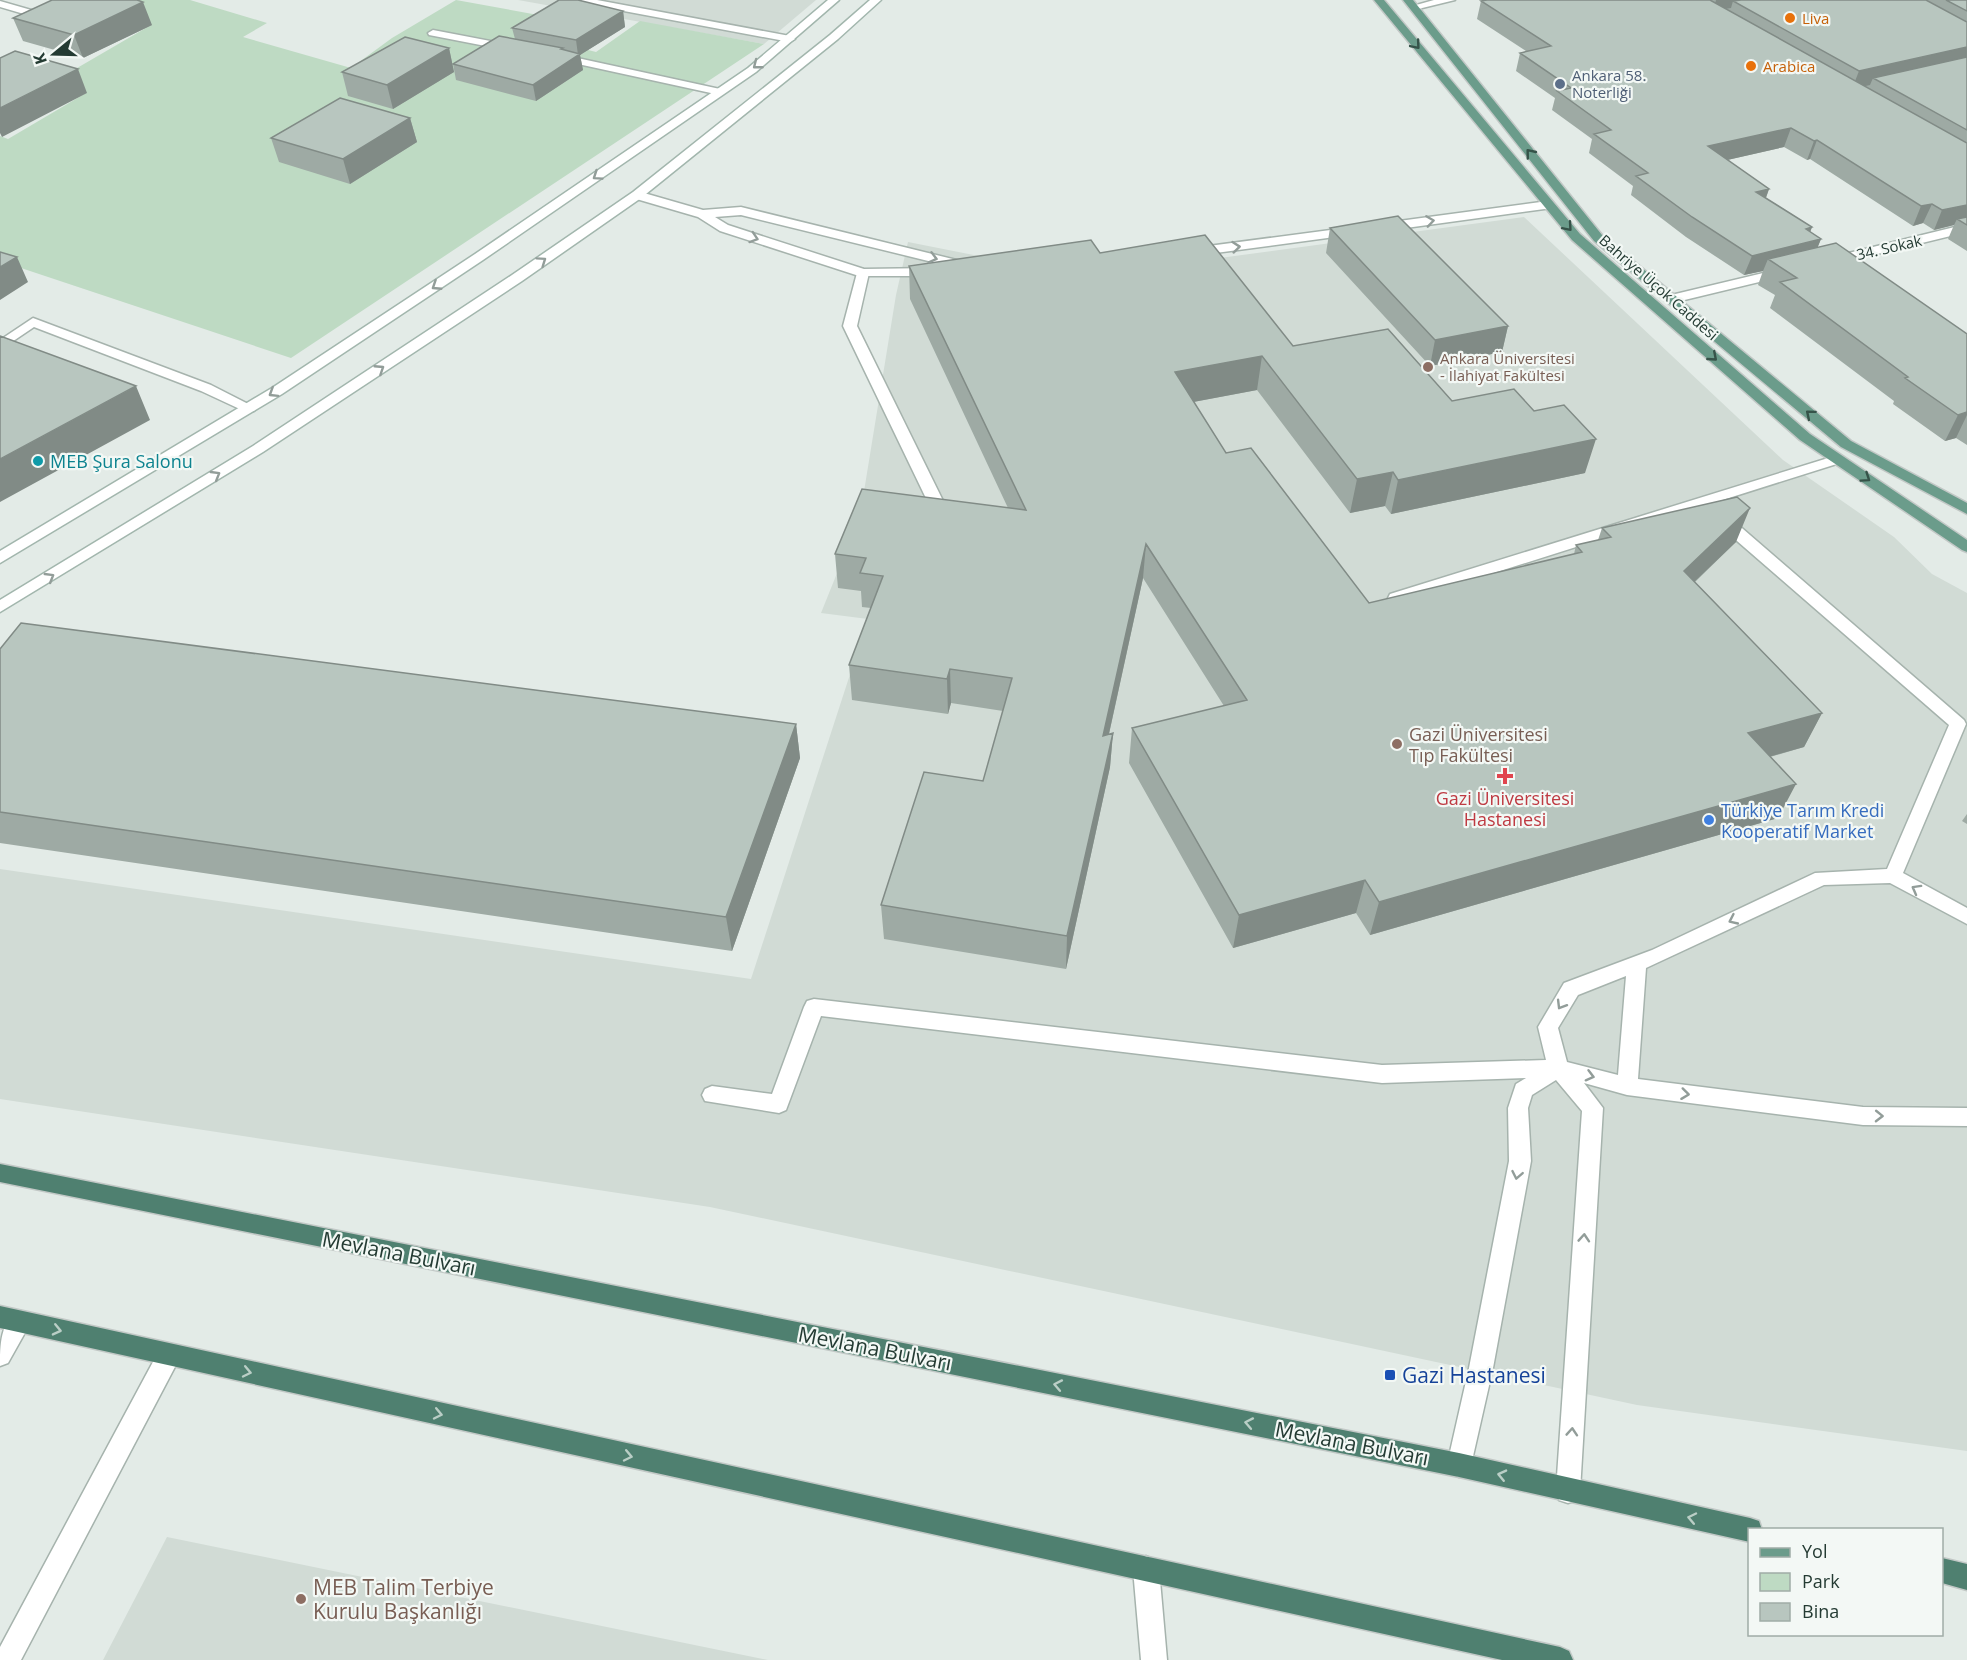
<svg xmlns="http://www.w3.org/2000/svg" width="1967" height="1660" viewBox="0 0 1967 1660" font-family="'Open Sans',sans-serif">
	<style>
		.built { fill: #d1dbd5 }
		.green { fill: #bedac3 }
		.lines { fill: none; stroke-linecap: round; stroke-linejoin: round }
		.service-casing { stroke: #a6b3ad; stroke-width: 3 }
		.minor-casing { stroke: #a6b3ad; stroke-width: 3 }
		.tertiary-casing { stroke: #a6b3ad; stroke-width: 3 }
		.secondary-casing { stroke: #a2b6ad; stroke-width: 3 }
		.primary-casing { stroke: #c2c8c6; stroke-width: 3 }
		.trunk-casing { stroke: #c2c8c6; stroke-width: 3 }
		.service { fill: #fff; fill-rule: evenodd }
		.minor { fill: #fff; fill-rule: evenodd }
		.tertiary { fill: #fff; fill-rule: evenodd }
		.secondary { fill: #fff; fill-rule: evenodd }
		.primary { fill: #6b9c8b; fill-rule: evenodd }
		.trunk { fill: #4f8070; fill-rule: evenodd }
		.wall { fill: #9eaaa4 }
		.shaded-wall { fill: #818b86 }
		.building { fill: #b8c6bf; stroke: #818b86; stroke-width: 1.5 }
		.oneway { stroke: #365349 }
		.oneway2 { stroke: #929d99 }
		.oneway3 { stroke: #bacec6 }
		.food-dot { fill: #e8710a; stroke: #f3f8f5; stroke-width: 2 }
		.service-dot { fill: #5c6f8a; stroke: #f3f8f5; stroke-width: 2 }
		.education-dot { fill: #8d6e63; stroke: #f3f8f5; stroke-width: 2 }
		.culture-dot { fill: #0f9aa8; stroke: #f3f8f5; stroke-width: 2 }
		.health-dot { fill: #e0444e; stroke: #f3f8f5; stroke-width: 2 }
		.shop-dot { fill: #3f7fe0; stroke: #f3f8f5; stroke-width: 2 }
		.transit-dot { fill: #1a4fb4; stroke: #f3f8f5; stroke-width: 2 }
		.labels { text-anchor: middle; dominant-baseline: central; stroke-width: 4.5; stroke-linejoin: round; paint-order: stroke }
		.far-food-label { font-size: 15px; fill: #c56008; stroke: #f3f8f5; text-anchor: start }
		.far-service-label { font-size: 15px; fill: #4e5e75; stroke: #f3f8f5; text-anchor: start }
		.far-street-label { font-size: 15px; fill: #243b33; stroke: #f3f8f5 }
		.far-education-label { font-size: 15px; fill: #785e54; stroke: #f3f8f5; text-anchor: start }
		.culture-label { font-size: 18px; fill: #0d838f; stroke: #f3f8f5; text-anchor: start }
		.education-label { font-size: 18px; fill: #785e54; stroke: #f3f8f5; text-anchor: start }
		.health-label { font-size: 18px; fill: #be3a42; stroke: #f3f8f5 }
		.shop-label { font-size: 18px; fill: #366cbe; stroke: #f3f8f5; text-anchor: start }
		.near-street-label { font-size: 21px; fill: #243b33; stroke: #f3f8f5 }
		.near-transit-label { font-size: 21px; fill: #164399; stroke: #f3f8f5; text-anchor: start }
		.near-education-label { font-size: 21px; fill: #785e54; stroke: #f3f8f5; text-anchor: start }
	</style>
	<rect width="100%" height="100%" fill="#e3ebe7"/>
	<path class="built" d="M518 0H816L764 44Z
		M1524 217 1783 460 1894 537 1932 574 1967 593V1451L1637 1405 710 1207 0 1099V869L751 979 868 619 821 613 860 516 896 295 908 242 1009 262 1101 274Z
		M167 1537 768 1660H103Z"/>
	<path class="green" d="M118 0H190L267 23 243 37 351 68 392 38 456 0 549 17 525 34 596 52 640 21 764 44 291 358 0 261V136L8 139 86 93 53 82 151 25Z"/>
	<g class="lines">
		<g class="service-casing">
			<path id="service" d="M576 0H597L790 36 795 39 790 42 581 3Z
				M0 1 52 16 53 18 48 21 0 7Z
				M433 30 511 45 516 48 511 51 429 35 428 33Z
				M559 54 720 89 725 92 720 95 555 59V55Z
				M863 269 869 273 857 326 952 519 949 522H939L936 519 843 326 857 273Z
				M33 318 211 385 256 408 254 411H244L201 391 34 327 0 350V340Z
				M1838 455 1845 459 1843 462 1713 503 1964 720 1966 724 1903 873 1967 908V924L1890 883 1824 885 1646 968 1638 1079 1863 1107 1967 1108V1126L1863 1125 1627 1095 1584 1083 1603 1108 1580 1491 1577 1500 1568 1503 1559 1500 1556 1491 1582 1111 1556 1080 1532 1095 1528 1108 1531 1161 1493 1368 1471 1465 1468 1473 1459 1477 1450 1473 1447 1465 1469 1368 1509 1161 1508 1108 1516 1084 1526 1078 1382 1083 821 1016 786 1110 779 1113 705 1101 702 1095 705 1089 712 1086 772 1094 804 1007 807 1001 814 999 1382 1065 1546 1060 1538 1027 1564 983 1652 950 1815 873 1887 869 1949 725 1699 508 1402 602 1396 603 1388 598 1390 594ZM1626 976 1618 1075 1567 1062 1558 1028 1578 995Z
				M20 1311 28 1314 31 1322 8 1363 0 1366C0 1346 0 1320 20 1311Z
				M1146 1556 1155 1560 1159 1569 1167 1660H1141L1133 1569 1137 1560Z"/>
		</g>
		<g class="minor-casing">
			<path id="minor" d="M637 191 703 210 741 207 973 264 975 267 969 271 741 215 715 217 728 225 864 269 933 268 939 272 933 276H859L720 231 698 217 633 198 631 195Z
				M1548 201 1552 202V208L1384 231 1378 227 1384 223Z
				M1967 224V232L1832 265 1826 261 1828 258Z
				M1353 227 1359 231 1357 234 1193 256 1187 252 1193 248Z
				M1784 268 1788 269 1790 272 1788 275 1672 303 1666 299 1667 296Z
				M169 1344 177 1347 180 1355 177 1363 21 1660H0V1647L161 1347Z"/>
		</g>
		<g class="tertiary-casing">
			<path id="tertiary" d="M1434 0H1455L1414 10 1409 7Z"/>
		</g>
		<g class="secondary-casing">
			<path id="secondary" d="M828 0H839L756 72 483 260 282 394 0 563V551L272 388 475 254 748 68Z
				M870 0H881L838 39 641 198 522 281 263 452 0 612V600L253 446 512 275 633 192 830 35Z"/>
		</g>
		<g class="primary-casing">
			<path id="primary" d="M1374 0H1384L1580 234 1810 434 1967 540V552L1962 550 1800 440 1572 240Z
				M1403 0H1413L1602 235 1851 441 1967 503V514L1841 447 1594 241Z"/>
		</g>
		<g class="trunk-casing">
			<path id="trunk" d="M0 1164 1459 1453 1750 1518 1759 1521 1762 1530H1750V1542L1459 1477 0 1182Z
				M0 1306 1560 1647 1569 1651 1573 1660H1502L0 1328Z
				M1942 1558 1967 1564V1590L1942 1583Z"/>
		</g>
		<use href="#service" class="service"/>
		<use href="#minor" class="minor"/>
		<use href="#tertiary" class="tertiary"/>
		<use href="#secondary" class="secondary"/>
		<use href="#primary" class="primary"/>
		<use href="#trunk" class="trunk"/>
	</g>
	<path class="wall" d="M1487 0H1967V251L1948 239 1954 225 1934 230 1923 223 1913 226 1810 159 1807 160 1784 147 1727 160 1769 189 1766 198 1812 227 1810 232 1821 239 1817 248 1967 334V445L1956 438 1945 441 1893 404 1894 401 1770 308 1775 295 1758 285 1763 271 1744 275 1686 237 1631 195 1633 186 1589 153 1592 139 1552 110 1555 98 1516 71 1520 53 1526 51 1477 19 1481 1Z
		M623 11 625 27 580 55 583 70 536 101 456 80 453 64 515 39 512 28Z
		M13 18 152 25 83 58 23 41Z
		M449 48 454 72 393 109 348 96 342 72Z
		M410 118 417 142 350 184 279 162 271 138Z
		M1330 228 1508 326 1502 352 1430 366 1326 253Z
		M1100 253 1293 346 1452 401 1585 473 1391 514 1385 506 1350 513 1257 390 1193 402 1226 453 1369 603 1574 554 1576 545 1598 540 1602 528 1736 542 1695 582 1822 713 1804 747 1770 757 1778 818 1370 935 1356 913 1233 948 1129 763 1132 728 1224 706 1143 578 1109 734 1113 733 1110 767 1066 969 884 939 881 905 983 781 1003 711 951 703 948 714 852 700 849 665 871 608 862 607 861 591 838 588 835 554 1008 508 910 299 909 266Z
		M0 649 796 724 800 758 732 951 0 843Z
		M1967 814V824L1962 821Z"/>
	<path class="shaded-wall" d="M1716 0H1775L1733 1 1731 8 1713 11Z
		M143 2 152 25 83 58 74 35Z
		M623 11 625 27 580 55 583 70 536 101 533 85 561 49 563 48 566 63 578 55 576 40Z
		M1967 47V64L1873 78 1870 85 1852 89 1859 71Z
		M449 48 454 72 393 109 387 85Z
		M78 69 87 93 2 137 0 133V108Z
		M410 118 417 142 350 184 343 159Z
		M1791 128 1784 147 1701 166 1708 146Z
		M1817 140 1810 159 1807 160 1814 141Z
		M1769 189 1762 208 1756 192Z
		M1932 204 1923 223 1913 226 1921 206Z
		M1967 205V223L1957 219 1954 225 1934 230 1942 210Z
		M1812 227 1806 243 1821 239 1813 259H1768L1763 271 1744 275 1752 256 1806 229Z
		M17 257 28 282 0 300V267Z
		M1508 326 1502 352 1430 366 1435 340Z
		M1262 356 1257 390 1172 406 1175 372Z
		M136 386 150 420 0 502V459Z
		M1967 412V415L1956 438 1945 441 1958 415Z
		M1596 439 1585 473 1391 514 1398 480Z
		M1393 472 1385 506 1350 513 1357 479Z
		M1750 508 1736 542 1670 605 1684 571Z
		M1146 544 1143 578 1101 770 1103 736Z
		M950 669 951 703 948 714 947 679Z
		M1822 713 1804 747 1732 767 1748 733Z
		M796 724 800 758 732 951 726 917Z
		M1113 733 1110 767 1066 969 1067 936Z
		M1796 784 1778 818 1370 935 1379 902Z
		M1365 880 1356 913 1233 948 1239 915Z"/>
	<path class="building" d="M52 0H137L143 2 74 35 13 18Z
		M559 0H578L623 11 576 40 512 28Z
		M1487 0H1710L1967 143V205L1942 210 1932 204 1921 206 1817 140 1814 141 1791 128 1708 146 1769 189 1756 192 1812 227 1806 229 1821 239 1752 256 1692 217 1636 176 1648 173 1594 134 1611 130 1557 91 1571 88 1520 53 1551 46 1481 1Z
		M1741 0H1926L1967 22V47L1859 71 1733 1Z
		M1946 0H1967V11Z
		M499 36 563 48 561 49 580 54 533 85 453 64Z
		M405 37 449 48 387 85 342 72Z
		M15 51 78 69 0 108V58Z
		M1967 57V130L1873 78Z
		M340 98 410 118 343 159 271 138Z
		M1398 216 1508 326 1435 340 1330 228Z
		M1967 217V225L1957 219Z
		M1205 235 1293 346 1388 329 1452 401 1514 389 1534 411 1564 405 1596 439 1398 480 1393 472 1357 479 1262 356 1175 372 1226 453 1251 448 1369 603 1582 552 1576 545 1611 537 1602 528 1737 497 1750 508 1684 571 1822 713 1748 733 1796 784 1379 902 1365 880 1239 915 1132 728 1247 700 1146 544 1103 736 1113 733 1067 936 881 905 924 772 983 781 1012 678 950 669 947 679 849 665 883 576 860 573 866 558 835 554 862 489 1026 510 909 266 1091 240 1100 253Z
		M1836 243 1967 334V412L1958 415 1905 378 1908 377 1780 282 1797 278 1768 259Z
		M0 252 17 257 0 267Z
		M0 336 136 386 0 459Z
		M21 623 796 724 726 917 0 812V649Z"/>
	<defs><path id="oneway-chevron" d="M-2-3.5L2.5 0L-2 3.5" fill="none" stroke-width="1.6" stroke-linecap="round" stroke-linejoin="round" transform="scale(1.5)"/></defs>
	<g class="oneway">
		<use href="#oneway-chevron" transform="translate(1416 45) rotate(50)"/>
		<use href="#oneway-chevron" transform="translate(1530 153) rotate(-129)"/>
		<use href="#oneway-chevron" transform="translate(1568 227) rotate(49)"/>
		<use href="#oneway-chevron" transform="translate(1713 357) rotate(41)"/>
		<use href="#oneway-chevron" transform="translate(1810 414) rotate(-140)"/>
		<use href="#oneway-chevron" transform="translate(1866 478) rotate(34)"/>
	</g>
	<g class="oneway2">
		<use href="#oneway-chevron" transform="translate(757 65) rotate(142)"/>
		<use href="#oneway-chevron" transform="translate(597 176) rotate(146)"/>
		<use href="#oneway-chevron" transform="translate(1430 221) rotate(-8)"/>
		<use href="#oneway-chevron" transform="translate(754 238) rotate(18)"/>
		<use href="#oneway-chevron" transform="translate(1236 247) rotate(-6)"/>
		<use href="#oneway-chevron" transform="translate(933 258) rotate(15)"/>
		<use href="#oneway-chevron" transform="translate(542 261) rotate(-35)"/>
		<use href="#oneway-chevron" transform="translate(436 286) rotate(147)"/>
		<use href="#oneway-chevron" transform="translate(380 369) rotate(-33)"/>
		<use href="#oneway-chevron" transform="translate(273 393) rotate(148)"/>
		<use href="#oneway-chevron" transform="translate(216 475) rotate(-31)"/>
		<use href="#oneway-chevron" transform="translate(50 577) rotate(-31)"/>
		<use href="#oneway-chevron" transform="translate(1916 889) rotate(-151)"/>
		<use href="#oneway-chevron" transform="translate(1733 920) rotate(155)"/>
		<use href="#oneway-chevron" transform="translate(1561 1005) rotate(121)"/>
		<use href="#oneway-chevron" transform="translate(1590 1076) rotate(15)"/>
		<use href="#oneway-chevron" transform="translate(1685 1094) rotate(7)"/>
		<use href="#oneway-chevron" transform="translate(1879 1116) rotate(1)"/>
		<use href="#oneway-chevron" transform="translate(1517 1175) rotate(101)"/>
		<use href="#oneway-chevron" transform="translate(1584 1238) rotate(-86)"/>
		<use href="#oneway-chevron" transform="translate(1572 1432) rotate(-86)"/>
	</g>
	<g class="oneway3">
		<use href="#oneway-chevron" transform="translate(57 1330) rotate(13)"/>
		<use href="#oneway-chevron" transform="translate(247 1372) rotate(12)"/>
		<use href="#oneway-chevron" transform="translate(1058 1385) rotate(-169)"/>
		<use href="#oneway-chevron" transform="translate(438 1414) rotate(12)"/>
		<use href="#oneway-chevron" transform="translate(1249 1423) rotate(-169)"/>
		<use href="#oneway-chevron" transform="translate(628 1456) rotate(12)"/>
		<use href="#oneway-chevron" transform="translate(1502 1475) rotate(-167)"/>
		<use href="#oneway-chevron" transform="translate(1692 1518) rotate(-168)"/>
	</g>
	<g class="food-dot">
		<circle cx="1790" cy="18" r="6"/>
		<circle cx="1751" cy="66" r="6"/>
	</g>
	<circle class="service-dot" cx="1560" cy="84" r="6"/>
	<g class="education-dot">
		<circle cx="1428" cy="367" r="6"/>
		<circle cx="1397" cy="744" r="6"/>
		<circle cx="301" cy="1599" r="6"/>
	</g>
	<circle class="culture-dot" cx="38" cy="461" r="6"/>
	<path class="health-dot" d="M1502 767h6v6h6v6h-6v6h-6v-6h-6v-6h6z"/>
	<circle class="shop-dot" cx="1709" cy="820" r="6"/>
	<rect class="transit-dot" x="1384" y="1369" width="12" height="12" rx="3"/>
	<g class="labels">
		<g class="far-food-label">
			<text x="1802" y="18">Liva</text>
			<text x="1763" y="66">Arabica</text>
		</g>
		<g class="far-service-label">
			<text x="1572" y="75">Ankara 58.<tspan x="1572" dy="17">Noterliği</tspan></text>
		</g>
		<g class="far-street-label">
			<text transform="translate(1889 247) rotate(-13)">34. Sokak</text>
			<text transform="translate(1659 287) rotate(41)">Bahriye Üçok Caddesi</text>
		</g>
		<g class="far-education-label">
			<text x="1440" y="358">Ankara Üniversitesi<tspan x="1440" dy="17">- İlahiyat Fakültesi</tspan></text>
		</g>
		<g class="culture-label">
			<text x="50" y="461">MEB Şura Salonu</text>
		</g>
		<g class="education-label">
			<text x="1409" y="734">Gazi Üniversitesi<tspan x="1409" dy="21">Tıp Fakültesi</tspan></text>
		</g>
		<g class="health-label">
			<text x="1505" y="798">Gazi Üniversitesi<tspan x="1505" dy="21">Hastanesi</tspan></text>
		</g>
		<g class="shop-label">
			<text x="1721" y="810">Türkiye Tarım Kredi<tspan x="1721" dy="21">Kooperatif Market</tspan></text>
		</g>
		<g class="near-street-label">
			<text transform="translate(399 1253) rotate(11)">Mevlana Bulvarı</text>
			<text transform="translate(875 1348) rotate(11)">Mevlana Bulvarı</text>
			<text transform="translate(1352 1443) rotate(11)">Mevlana Bulvarı</text>
		</g>
		<g class="near-transit-label">
			<text x="1402" y="1375">Gazi Hastanesi</text>
		</g>
		<g class="near-education-label">
			<text x="313" y="1587">MEB Talim Terbiye<tspan x="313" dy="24">Kurulu Başkanlığı</tspan></text>
		</g>
	</g>
	<rect x="1748" y="1528" width="195" height="108" fill="#f3f8f5" stroke="#a0aca7" stroke-width="1.5"/>
	<rect x="1760" y="1548" width="30" height="9" fill="#6b9c8b" stroke="#a0aca7" stroke-width="1.5"/>
	<text x="1802" y="1558" font-size="18" fill="#243b33">Yol</text>
	<rect x="1760" y="1573" width="30" height="18" fill="#bedac3" stroke="#a0aca7" stroke-width="1.5"/>
	<text x="1802" y="1588" font-size="18" fill="#243b33">Park</text>
	<rect x="1760" y="1603" width="30" height="18" fill="#b8c6bf" stroke="#a0aca7" stroke-width="1.5"/>
	<text x="1802" y="1618" font-size="18" fill="#243b33">Bina</text>
	<g transform="translate(54 54) rotate(251)" stroke="#f3f8f5" stroke-width="4.5" paint-order="stroke">
	<path d="M0-4.5L10 22L0 15L-10 22Z" fill="#243b33"/>
	<text y="-9" font-size="16" font-weight="bold" text-anchor="middle" fill="#243b33">K</text>
	</g>
</svg>
